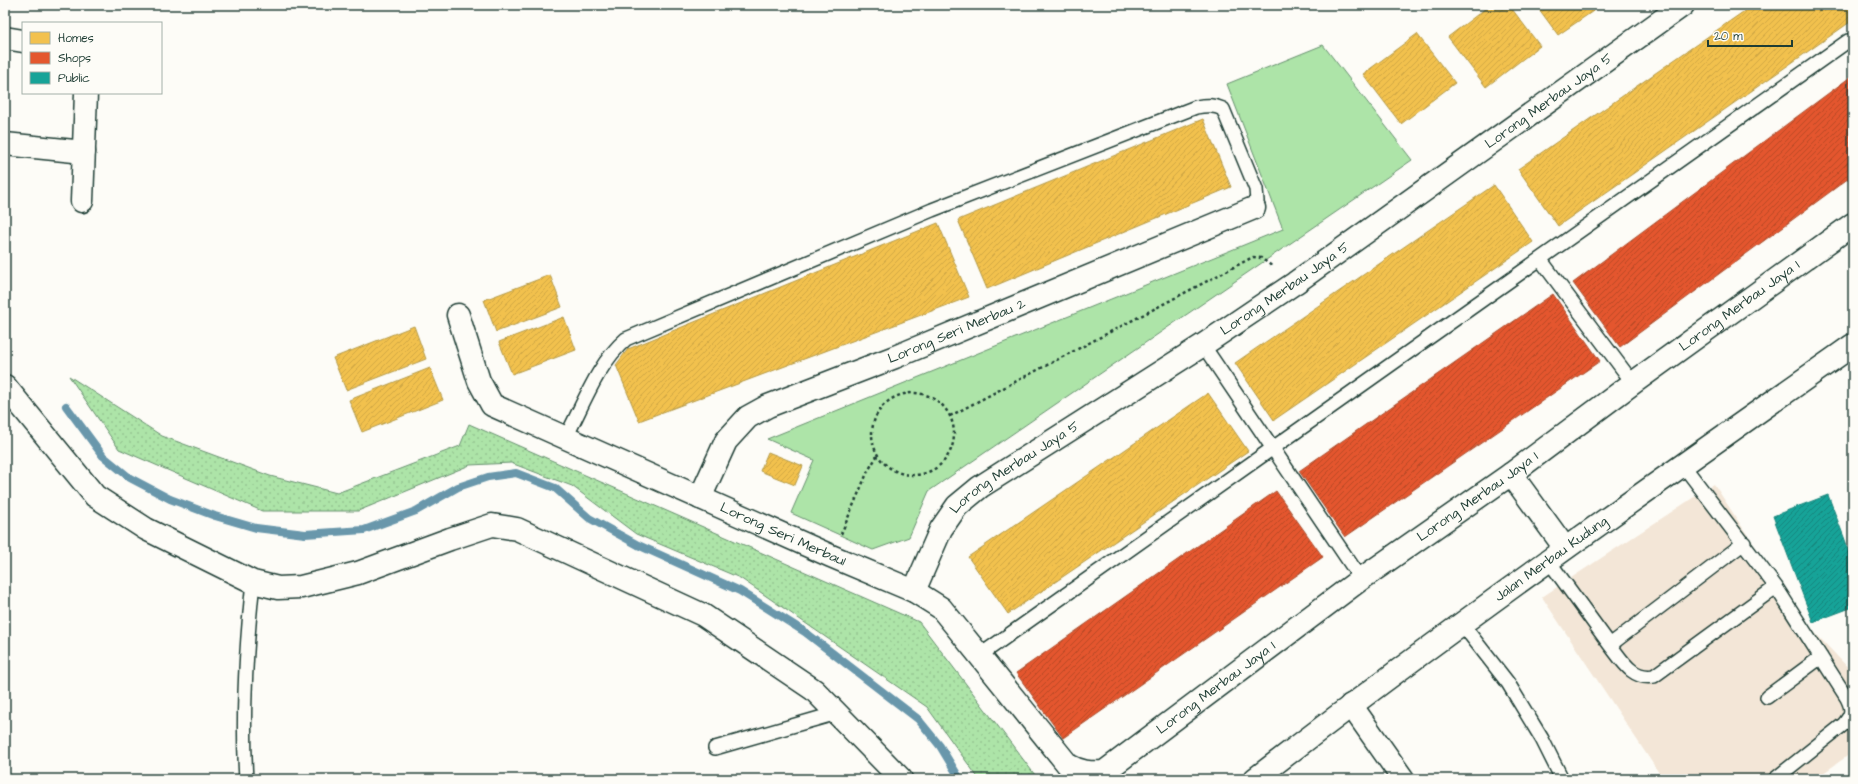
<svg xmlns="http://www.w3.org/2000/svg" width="1858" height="784" viewBox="0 0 1858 784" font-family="'Architects Daughter',sans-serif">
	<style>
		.built { fill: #f3e6d7 }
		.grass { fill: url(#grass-dots); stroke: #66906e }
		.park { fill: #ade4a8; stroke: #66906e }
		.homes { fill: url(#homes-hatch); stroke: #b39946 }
		.shops { fill: url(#shops-hatch); stroke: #a94f30 }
		.public { fill: url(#public-hatch); stroke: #19847a }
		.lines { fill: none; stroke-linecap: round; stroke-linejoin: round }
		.stream { stroke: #6997ab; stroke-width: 8 }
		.lane-casing { stroke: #1f3d34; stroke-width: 16 }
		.street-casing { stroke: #1f3d34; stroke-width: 25 }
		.secondary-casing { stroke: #1f3d34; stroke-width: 25 }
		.path { stroke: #1f3d34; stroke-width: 2.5; stroke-dasharray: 3 3; stroke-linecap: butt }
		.lane { stroke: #fdfcf7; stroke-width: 13 }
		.street { stroke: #fdfcf7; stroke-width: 22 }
		.secondary { stroke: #fdfcf7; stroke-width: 22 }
		.labels { text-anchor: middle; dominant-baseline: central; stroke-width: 4; stroke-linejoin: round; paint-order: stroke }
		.street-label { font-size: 14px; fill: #1f3d34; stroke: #fdfcf7 }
	</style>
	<defs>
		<pattern id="grass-dots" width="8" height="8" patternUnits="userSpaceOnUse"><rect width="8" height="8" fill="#ade4a8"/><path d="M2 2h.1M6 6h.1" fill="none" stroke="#94c491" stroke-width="1.8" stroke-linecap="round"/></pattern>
		<pattern id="homes-hatch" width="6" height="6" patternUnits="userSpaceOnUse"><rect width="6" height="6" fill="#f2c14e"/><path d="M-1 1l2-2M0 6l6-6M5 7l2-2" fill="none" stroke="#cfa745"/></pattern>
		<pattern id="shops-hatch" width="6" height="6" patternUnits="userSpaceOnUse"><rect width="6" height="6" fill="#e4572e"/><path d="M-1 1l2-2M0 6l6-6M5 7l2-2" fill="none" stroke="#b84928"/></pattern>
		<pattern id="public-hatch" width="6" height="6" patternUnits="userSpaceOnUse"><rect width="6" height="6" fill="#17a398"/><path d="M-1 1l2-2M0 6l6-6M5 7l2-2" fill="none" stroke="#14867d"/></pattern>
	</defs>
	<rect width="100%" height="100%" fill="#fdfcf7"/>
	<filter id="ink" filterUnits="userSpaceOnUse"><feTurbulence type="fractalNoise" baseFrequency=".025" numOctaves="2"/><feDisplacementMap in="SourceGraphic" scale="8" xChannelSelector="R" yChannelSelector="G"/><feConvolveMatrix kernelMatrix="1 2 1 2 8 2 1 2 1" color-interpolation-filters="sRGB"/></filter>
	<g filter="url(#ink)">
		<path class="built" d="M1714 484 1803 620 1853 673V752L1815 779H1663L1542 597Z"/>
		<path class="grass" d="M69 376 162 436 270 476 337 493 460 446 469 424 919 622 1038 779H979L927 707 740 578 636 534 572 486 511 463 470 465 358 511H262L119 449Z"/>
		<path class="park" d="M1323 45 1412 160 929 491 909 537 873 550 791 513 814 460 767 439 1283 229 1227 84Z"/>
		<path class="homes" d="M1490 5H1509L1540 46 1486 87 1448 37Z
			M1536 5H1602L1558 35Z
			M1753 5H1853V20L1558 226 1518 169Z
			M1417 34 1455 83 1401 124 1363 74Z
			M1203 119 1231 187 987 289 958 220Z
			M1494 185 1533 242 1274 420 1235 363Z
			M938 223 969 297 639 421 616 365 628 349Z
			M550 275 562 307 496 332 484 300Z
			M564 317 576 350 512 374 499 342Z
			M414 326 426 359 346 390 333 358Z
			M430 368 443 400 362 432 349 400Z
			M1208 393 1248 451 1008 614 968 557Z
			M768 452 803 466 795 485 760 471Z"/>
		<path class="shops" d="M1853 75V175L1620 347 1573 283Z
			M1553 294 1600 361 1345 537 1299 471Z
			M1276 491 1323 557 1063 738 1016 673Z"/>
		<path class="public" d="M1828 495 1853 561V607L1813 622 1773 516Z"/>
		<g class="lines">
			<path class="stream" d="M66 406 103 456 130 478 170 499 215 516 256 528 305 534 364 530 416 511 458 487 488 477 516 473 555 488 589 518 638 545 740 591 805 632 918 719 940 746 960 779"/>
			<g class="lane-casing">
				<path id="lane" d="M1540 259 1633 383
					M1203 345 1361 579
					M566 437C583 405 598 363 626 339L932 210 1196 107C1207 105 1214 105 1223 109L1256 189 1257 201 1254 208
					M1683 465 1776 587 1847 698C1853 710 1852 714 1844 724L1775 779
					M1744 543 1610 645C1622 660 1632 680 1654 676L1776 587
					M1548 560 1610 645
					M1462 624 1508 683 1542 739 1562 779
					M979 656 1848 41H1853
					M1767 697 1821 657
					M715 748 837 713
					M246 779C242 714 246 647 253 582"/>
			</g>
			<g class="street-casing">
				<g id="street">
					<path d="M5 38 23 41"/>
					<path d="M5 144 84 152"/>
					<path d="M82 201 86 93"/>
					<path id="s1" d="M458 315 479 381 492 405 831 556 914 591 941 608 1068 765C1080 772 1090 773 1104 772L1361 579 1511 474 1633 383 1853 224"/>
					<path d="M5 386 95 496 146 529 253 582 278 588 301 587 358 573 450 539 492 525 517 529 703 615 814 690 901 779"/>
					<path d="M1511 474 1565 548"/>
					<path id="s2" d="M700 498 726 441 748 417 768 406 895 357 1254 208"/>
					<path id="s3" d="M914 591 941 529 957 506 980 487 1203 345 1295 283 1683 5"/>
					<path d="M1351 705 1403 779"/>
				</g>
			</g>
			<g class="secondary-casing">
				<g id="secondary">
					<path id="s4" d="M1255 779C1450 628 1651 487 1853 345"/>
				</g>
			</g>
			<path class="path" d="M872 434a41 41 0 1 1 82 0a41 41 0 1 1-82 0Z
				M950 416 1253 257 1261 258 1273 267
				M841 534 868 471 877 456"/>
			<use href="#lane" class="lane"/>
			<use href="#street" class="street"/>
			<use href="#secondary" class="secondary"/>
		</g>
	</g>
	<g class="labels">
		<g class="street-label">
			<text stroke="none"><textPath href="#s3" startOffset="813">Lorong Merbau Jaya 5</textPath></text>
			<text stroke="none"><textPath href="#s3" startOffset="489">Lorong Merbau Jaya 5</textPath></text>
			<text stroke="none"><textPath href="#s1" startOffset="1617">Lorong Merbau Jaya 1</textPath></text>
			<text stroke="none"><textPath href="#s2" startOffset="321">Lorong Seri Merbau 2</textPath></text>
			<text stroke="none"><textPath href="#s3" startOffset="165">Lorong Merbau Jaya 5</textPath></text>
			<text stroke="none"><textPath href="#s1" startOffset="1293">Lorong Merbau Jaya 1</textPath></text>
			<text stroke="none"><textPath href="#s1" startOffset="415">Lorong Seri Merbau1</textPath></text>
			<text stroke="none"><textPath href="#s4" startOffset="369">Jalan Merbau Kudung</textPath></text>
			<text stroke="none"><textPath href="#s1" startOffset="969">Lorong Merbau Jaya 1</textPath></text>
		</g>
	</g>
	<rect width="1858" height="784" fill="none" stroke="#fdfcf7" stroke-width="20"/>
	<rect x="10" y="10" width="1838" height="764" fill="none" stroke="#1f3d34" stroke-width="1.5" filter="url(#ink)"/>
	<rect x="22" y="22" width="140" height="72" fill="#fdfcf7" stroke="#a4b0a9"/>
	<rect x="30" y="32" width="20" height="12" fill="#f2c14e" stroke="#a4b0a9"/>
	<text x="58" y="42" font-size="12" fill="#1f3d34">Homes</text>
	<rect x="30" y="52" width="20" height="12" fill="#e4572e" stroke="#a4b0a9"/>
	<text x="58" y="62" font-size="12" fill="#1f3d34">Shops</text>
	<rect x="30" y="72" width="20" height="12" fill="#17a398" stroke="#a4b0a9"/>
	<text x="58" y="82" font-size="12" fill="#1f3d34">Public</text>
	<path d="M1708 40v6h84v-6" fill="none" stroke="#1f3d34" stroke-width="2"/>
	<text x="1714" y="40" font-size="12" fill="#1f3d34" stroke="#fdfcf7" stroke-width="3" paint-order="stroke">20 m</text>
</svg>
